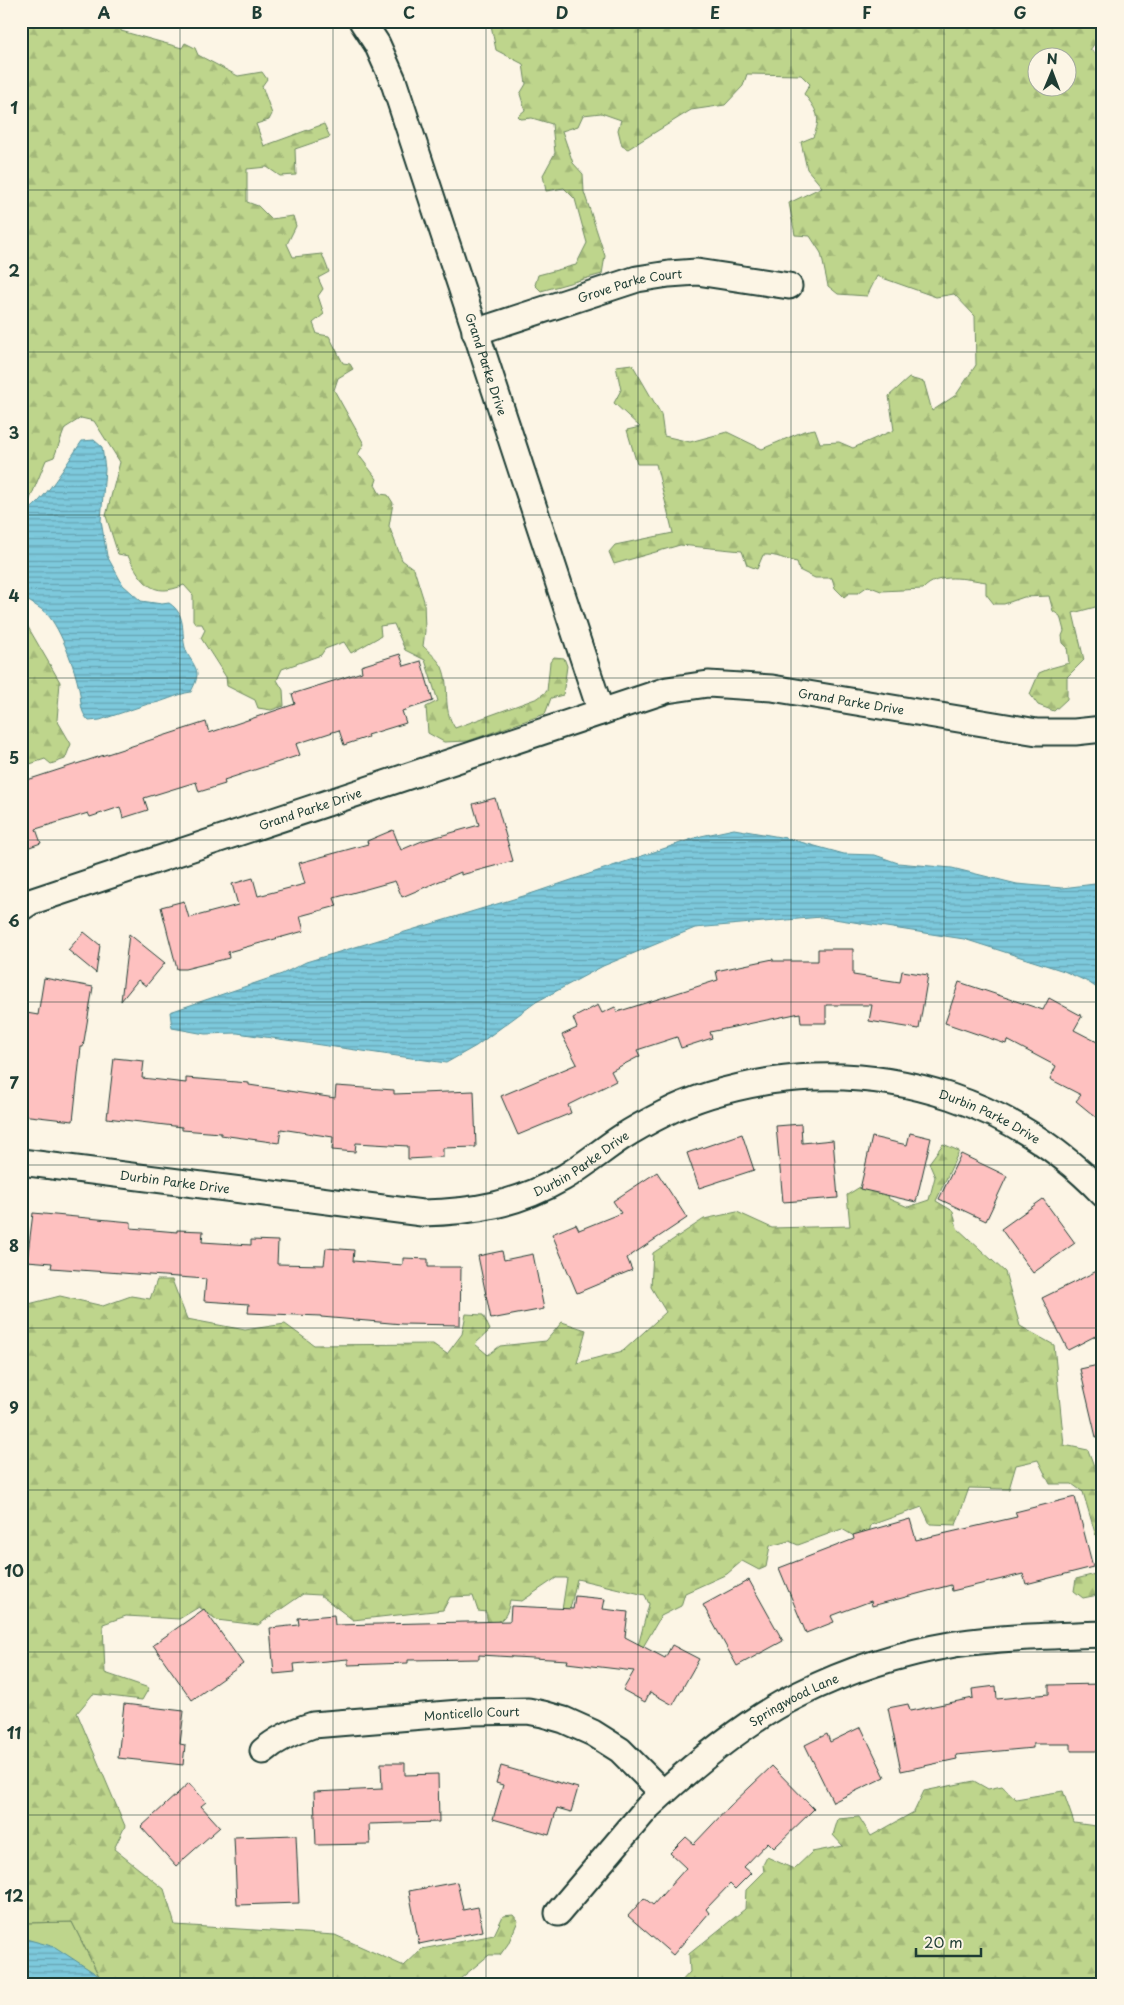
<svg xmlns="http://www.w3.org/2000/svg" width="1124" height="2005" viewBox="0 0 1124 2005" font-family="'Playpen Sans',sans-serif">
	<style>
		.green { fill: #bed58c; stroke: #6e8960 }
		.forest { fill: url(#forest-firs); stroke: #6e8960; fill-rule: evenodd }
		.water { fill: url(#water-rules); stroke: #579199 }
		.building { fill: #fec1c0; stroke: #1f3d34 }
		.lines { fill: none; stroke-linecap: round; stroke-linejoin: round }
		.street-casing { stroke: #1f3d34; stroke-width: 29 }
		.street { stroke: #fcf5e5; stroke-width: 25 }
		.grid { fill: none; stroke: #1f3d34; stroke-width: 1; stroke-opacity: 0.55 }
		.labels { text-anchor: middle; dominant-baseline: central; stroke-width: 4.5; stroke-linejoin: round; paint-order: stroke }
		.street-label { font-size: 12px; fill: #1f3d34; stroke: #fcf5e5 }
		.neatline { fill: none; stroke: #1f3d34; stroke-width: 2 }
		.grid-label { font-size: 16px; text-anchor: middle; font-weight: bold; fill: #1f3d34 }
	</style>
	<defs>
		<pattern id="forest-firs" width="22" height="20" patternUnits="userSpaceOnUse" patternTransform="scale(1.25)"><rect width="22" height="20" fill="#bed58c"/><path d="M5 1l3.5 6h-7zM16 11l3.5 6h-7z" fill="#a3b879"/></pattern>
		<pattern id="water-rules" width="6" height="5" patternUnits="userSpaceOnUse" patternTransform="scale(1.25)"><rect width="6" height="5" fill="#7dc9dc"/><path d="M0 2.5h6" fill="none" stroke="#66a4b3"/></pattern>
	</defs>
	<rect width="100%" height="100%" fill="#fcf5e5"/>
	<filter id="ink" filterUnits="userSpaceOnUse"><feTurbulence type="fractalNoise" baseFrequency=".02" numOctaves="2"/><feDisplacementMap in="SourceGraphic" scale="10" xChannelSelector="R" yChannelSelector="G"/><feConvolveMatrix kernelMatrix="1 2 1 2 8 2 1 2 1" color-interpolation-filters="sRGB"/></filter>
	<g filter="url(#ink)">
		<path class="green" d="M72 1922 103 1984H21V1923Z"/>
		<path class="forest" d="M21 21H83L97 28 101 21H119L121 23V31L182 48 185 43 195 48 198 55 238 76 262 72 267 79 262 86 272 114 269 120 256 124 264 146 324 124 330 137 295 149 296 175 280 176 267 167 247 169V202L258 206 271 219 293 216 296 226 287 244 293 257 322 254 329 272 318 278 323 289 318 296 324 314 313 323 317 334 329 336 343 363 350 364 353 369 338 378 334 390 364 444 358 454 377 479 375 485 380 494 388 495 393 503 389 526 402 560 414 569 424 601 425 631 423 646C429 652 438 659 442 667 451 688 441 707 455 728L538 698 547 691 550 662 554 657 564 658 567 666 563 695 551 698 545 714 468 741 444 742 428 733 426 707 438 701 425 660 405 650 394 624 380 626 381 636 351 653 344 642 325 649 321 655 282 669 277 680 283 690 284 706 271 710 258 708 255 700 227 686 226 677 201 638 205 630 202 624H196L193 620V595L184 585C152 599 142 582 128 556L118 554 106 516 120 462 94 421 81 418 65 428 54 457 46 460 28 504 21 506Z
			M493 21H1103V32L1090 50 1103 59 1100 87 1103 90V605L1073 613 1084 660 1067 677V699L1054 711 1038 705 1030 694 1039 673 1051 668 1069 663 1067 647 1063 643 1062 636 1064 631 1060 616 1053 611 1049 596 1024 597 1004 604H994L986 594V582C966 579 938 572 923 589L881 591 868 586 858 593H849L844 597 835 588 832 578H815L799 570 797 562C785 560 776 554 763 555L757 569 747 565 742 551 680 545 614 564 609 552 615 545 673 533 656 464H637L627 430 640 427 614 403 621 390 616 366 632 364 661 414 664 436 690 442 727 432 762 449 804 431 815 429 820 443 839 442 853 448 894 430 889 396 909 378 924 382 932 411 956 395 976 365 975 316 954 294 936 297 877 276 867 296 838 294 828 286 821 253 810 236 795 235 789 203 822 187 807 169 801 142 813 137C822 118 817 110 804 94L810 84 801 75 747 74 743 86 725 105 691 110 628 149 622 146 618 130 621 120 601 113 583 115 578 126 562 131 573 163 583 174 584 192 605 256 602 274 541 291 535 285 538 275 576 265 587 243 575 199 564 188 546 191 543 175 555 153 552 124 532 118 521 119 518 116 525 110 520 94 526 84 523 64 496 50 491 25ZM1036 58H1066V88H1036Z
			M21 615 60 682 57 720 71 744 65 759 51 764 45 759 21 767Z
			M943 1144 959 1151 936 1201 953 1211 957 1228 1005 1272 1020 1326 1054 1345 1064 1445 1088 1450 1103 1490V1560L1083 1492 1072 1484H1050L1038 1460 1016 1465 1009 1489 969 1488 956 1525 930 1524 922 1507 871 1525 869 1532 854 1536 842 1529 798 1545 789 1541 770 1546 766 1567 759 1570 742 1561 727 1574 685 1593 681 1606 661 1616 643 1647 638 1646 649 1604 645 1595 577 1579 561 1648 557 1642 567 1578H556L522 1601 510 1600C507 1616 505 1620 488 1626L486 1612 478 1611 473 1596 450 1597 443 1610 353 1620 320 1595 303 1594 258 1625 217 1620 199 1607 179 1619 126 1616 103 1624 105 1673 149 1688 142 1700 93 1694 77 1713 125 1826 114 1849 164 1889 175 1925 335 1935 404 1966 422 1949 494 1935 503 1916 513 1915 518 1921 508 1944 500 1955H489L454 1984H103L72 1922 21 1923V1306L60 1296 103 1306 131 1296 150 1299 157 1280H172L187 1319 245 1330 285 1324 314 1345 433 1344 447 1354 462 1334 466 1314 483 1315 490 1330 475 1344 488 1355 500 1346 546 1341 562 1322 586 1330 577 1363 623 1351 666 1312 651 1287 653 1253 704 1219 737 1212 772 1228 850 1226 847 1195 860 1187 888 1195 889 1199 908 1207 929 1200 935 1177 929 1163Z
			M1103 1572V1594L1083 1598 1074 1591 1076 1579Z
			M974 1781 988 1789 1002 1786 1016 1799 1063 1791 1074 1823 1103 1827V1984H679L690 1972 689 1954 745 1909 746 1890 764 1872 763 1865 767 1857 794 1869 812 1852 843 1846 833 1835 838 1819 859 1817 871 1836 914 1812 924 1791Z"/>
		<path class="water" d="M94 440 102 447 105 469 101 521 107 556 123 585 141 601 162 604 169 603C189 616 179 635 187 653 190 659 196 666 197 673 197 681 194 685 191 692 176 694 163 703 148 704L100 720 89 721C79 711 82 702 79 689 75 669 61 629 47 614 40 607 29 602 21 596V516C45 502 66 464 82 441Z
			M734 829 786 838 844 854 875 855 898 863 952 868 1017 884 1062 888 1103 883V992L1088 982 1064 971 964 939 821 917 695 928 603 966 536 1002 476 1046 446 1063 237 1033 205 1034 172 1028 170 1012 282 974 306 962 530 894 701 836Z
			M26 1939 55 1947 99 1976 103 1984H28L21 1974V1942Z"/>
		<path class="building" d="M400 654 404 666 421 661 433 701 402 711 406 723 367 735 368 737 344 745 339 730 296 744 300 755 224 780 225 784 199 792 196 782 144 798 148 810 123 818 120 807 90 817 88 813 36 829 41 843 21 850V782L206 722 209 733 295 704 292 694 362 672 361 666Z
			M495 798 513 861 461 875V872L402 897 395 881 334 898 337 906 300 916 304 931 228 952 229 958 185 969H177L161 907 184 901 189 918 238 905 232 884 253 878 258 896 305 884 299 863 368 844 367 841 393 830 401 850 422 841 479 825 473 804Z
			M84 932 100 945 96 973 68 950Z
			M129 934 165 963 146 986 138 980 121 1001Z
			M818 949H853V975L900 982 902 971 928 975 919 1029 869 1021 872 1005H826V1023H801L800 1013 710 1032 712 1038 681 1048 677 1037 637 1050 640 1056 611 1071 616 1081 568 1105 571 1113 518 1135 501 1096 577 1064 562 1035 577 1028 573 1018 598 1005 602 1013 615 1007 617 1012 718 980 716 971 773 959V961H818Z
			M44 978 93 987 83 1047H81L73 1121 21 1115V1012L38 1015Z
			M959 982 1043 1010 1049 998 1082 1016 1074 1030 1103 1045V1123L1076 1101 1081 1095 1050 1079 1056 1066 1007 1040 1006 1044 945 1023Z
			M114 1058 144 1061 142 1078 186 1083V1078L249 1083V1085L335 1098 336 1086 394 1090V1094L474 1091 476 1147 443 1148V1157L408 1159V1146L356 1143 355 1152 332 1150 333 1137 281 1129 279 1143 221 1135V1133L182 1130V1127L107 1118Z
			M801 1124 802 1143 833 1140 838 1198 783 1202 776 1126Z
			M910 1133 931 1138 916 1202 860 1189 872 1137 907 1145Z
			M742 1134 754 1170 699 1188 687 1153Z
			M961 1154 1007 1176 986 1221 939 1199Z
			M657 1172 687 1218 627 1258 632 1270 577 1293 552 1234 576 1224 579 1230 621 1213 613 1201Z
			M1043 1199 1075 1243 1033 1273 1001 1229Z
			M33 1213 131 1222V1228L177 1232V1230L203 1231 202 1242 251 1245V1240L278 1241 277 1264 324 1265 326 1248 354 1250 353 1261 403 1265V1258L428 1259V1267H461L460 1325 402 1324 321 1317V1316L248 1313 249 1304 204 1301 206 1279 51 1268 52 1263 27 1261Z
			M502 1251 504 1260 533 1254 544 1309 491 1319 478 1256Z
			M1103 1268V1332L1068 1350 1042 1298Z
			M1103 1364V1436L1096 1437 1080 1369Z
			M1075 1497 1093 1567 1026 1584 1023 1574 952 1591 951 1585 872 1606 871 1601 831 1616 834 1622 806 1633 779 1568 854 1539 853 1535 910 1519 916 1540 1017 1517 1015 1512Z
			M749 1580 783 1641 737 1666 703 1605Z
			M575 1596 605 1599 603 1609 628 1612 625 1637 665 1658 672 1645 699 1659 673 1705 650 1692 645 1702 623 1690 634 1671 567 1663 568 1660 479 1655V1659L408 1660V1663L348 1665V1659L294 1664 295 1672 274 1674 270 1628 299 1625 298 1618 334 1615 335 1625 510 1621 511 1606 573 1609Z
			M204 1609 243 1664 192 1700 153 1645Z
			M1103 1684V1751H1071V1744H1033V1748L956 1755 957 1759 901 1771 888 1708 908 1704 910 1711 973 1698 972 1689 996 1686 997 1699 1049 1694V1685Z
			M124 1704 184 1711 180 1744 185 1745 183 1765 118 1758Z
			M861 1727 885 1777 833 1802 805 1745 827 1734 830 1742Z
			M381 1763H405V1775L438 1774 439 1822 369 1824 370 1844 316 1845 314 1792 382 1789Z
			M501 1766 578 1788 571 1812 557 1808 549 1835 493 1819 503 1785 496 1783Z
			M772 1766 814 1809 774 1848 768 1842 744 1867 751 1873 735 1889 730 1884 706 1909 709 1913 673 1955 628 1916 644 1898 653 1905 686 1868 670 1853 686 1837 694 1844 729 1807Z
			M189 1783 206 1802 201 1806 220 1827 176 1866 141 1827Z
			M296 1835 299 1903 237 1905 234 1837Z
			M457 1882 463 1910 478 1907 483 1931 419 1944 409 1891Z"/>
		<g class="lines">
			<g class="street-casing">
				<g id="street">
					<path id="s1" d="M362 21 377 44 393 80 601 712"/>
					<path id="s2" d="M475 332 637 279 669 274 697 272 789 286"/>
					<path id="s3" d="M21 908 30 902 667 690 708 684 772 688 1037 732H1075L1103 729"/>
					<path id="s4" d="M21 1162 422 1213C474 1212 518 1204 563 1178 584 1166 602 1150 622 1137 636 1128 651 1120 665 1113 697 1096 734 1087 770 1081 894 1063 1016 1103 1103 1194"/>
					<path id="s5" d="M263 1751C278 1738 294 1731 313 1725L472 1712 528 1711 543 1714 564 1720 593 1733 620 1750 663 1793"/>
					<path id="s6" d="M558 1913 648 1807C692 1766 746 1720 800 1694 848 1670 902 1653 955 1644 1004 1637 1054 1636 1103 1634"/>
				</g>
			</g>
			<use href="#street" class="street"/>
		</g>
	</g>
	<path class="grid" d="M180 21V1984M333 21V1984M486 21V1984M638 21V1984M791 21V1984M944 21V1984M21 190H1103M21 352H1103M21 515H1103M21 678H1103M21 840H1103M21 1002H1103M21 1165H1103M21 1328H1103M21 1490H1103M21 1652H1103M21 1815H1103"/>
	<g class="labels">
		<g class="street-label">
			<text stroke="none"><textPath href="#s2" startOffset="162">Grove Parke Court</textPath></text>
			<text stroke="none"><textPath href="#s1" startOffset="366">Grand Parke Drive</textPath></text>
			<text stroke="none"><textPath href="#s3" startOffset="868">Grand Parke Drive</textPath></text>
			<text stroke="none"><textPath href="#s3" startOffset="306">Grand Parke Drive</textPath></text>
			<text stroke="none"><textPath href="#s4" startOffset="1009">Durbin Parke Drive</textPath></text>
			<text stroke="none"><textPath href="#s4" startOffset="574">Durbin Parke Drive</textPath></text>
			<text stroke="none"><textPath href="#s4" startOffset="155">Durbin Parke Drive</textPath></text>
			<text stroke="none"><textPath href="#s6" startOffset="321">Springwood Lane</textPath></text>
			<text stroke="none"><textPath href="#s5" startOffset="216">Monticello Court</textPath></text>
		</g>
	</g>
	<rect width="1124" height="2005" fill="none" stroke="#fcf5e5" stroke-width="55"/>
	<g transform="translate(1052 72) rotate(1)"><circle r="24" fill="#fcf5e5" stroke="#a4ab9e"/>
	<path d="M0-4L9 19L0 12L-9 19Z" fill="#1f3d34"/>
	<text y="-8" font-size="14" font-weight="bold" text-anchor="middle" fill="#1f3d34">N</text>
	</g>
	<path d="M916 1948v8h65v-8" fill="none" stroke="#1f3d34" stroke-width="2.5"/>
	<text x="924" y="1948" font-size="15" fill="#1f3d34" stroke="#fcf5e5" stroke-width="4" paint-order="stroke">20 m</text>
	<rect x="28" y="28" width="1068" height="1950" class="neatline"/>
	<g class="grid-label">
		<text x="104" y="19">A</text>
		<text x="257" y="19">B</text>
		<text x="409" y="19">C</text>
		<text x="562" y="19">D</text>
		<text x="715" y="19">E</text>
		<text x="867" y="19">F</text>
		<text x="1020" y="19">G</text>
		<text x="14" y="114">1</text>
		<text x="14" y="277">2</text>
		<text x="14" y="439">3</text>
		<text x="14" y="602">4</text>
		<text x="14" y="764">5</text>
		<text x="14" y="927">6</text>
		<text x="14" y="1089">7</text>
		<text x="14" y="1252">8</text>
		<text x="14" y="1414">9</text>
		<text x="14" y="1577">10</text>
		<text x="14" y="1739">11</text>
		<text x="14" y="1902">12</text>
	</g>
</svg>
